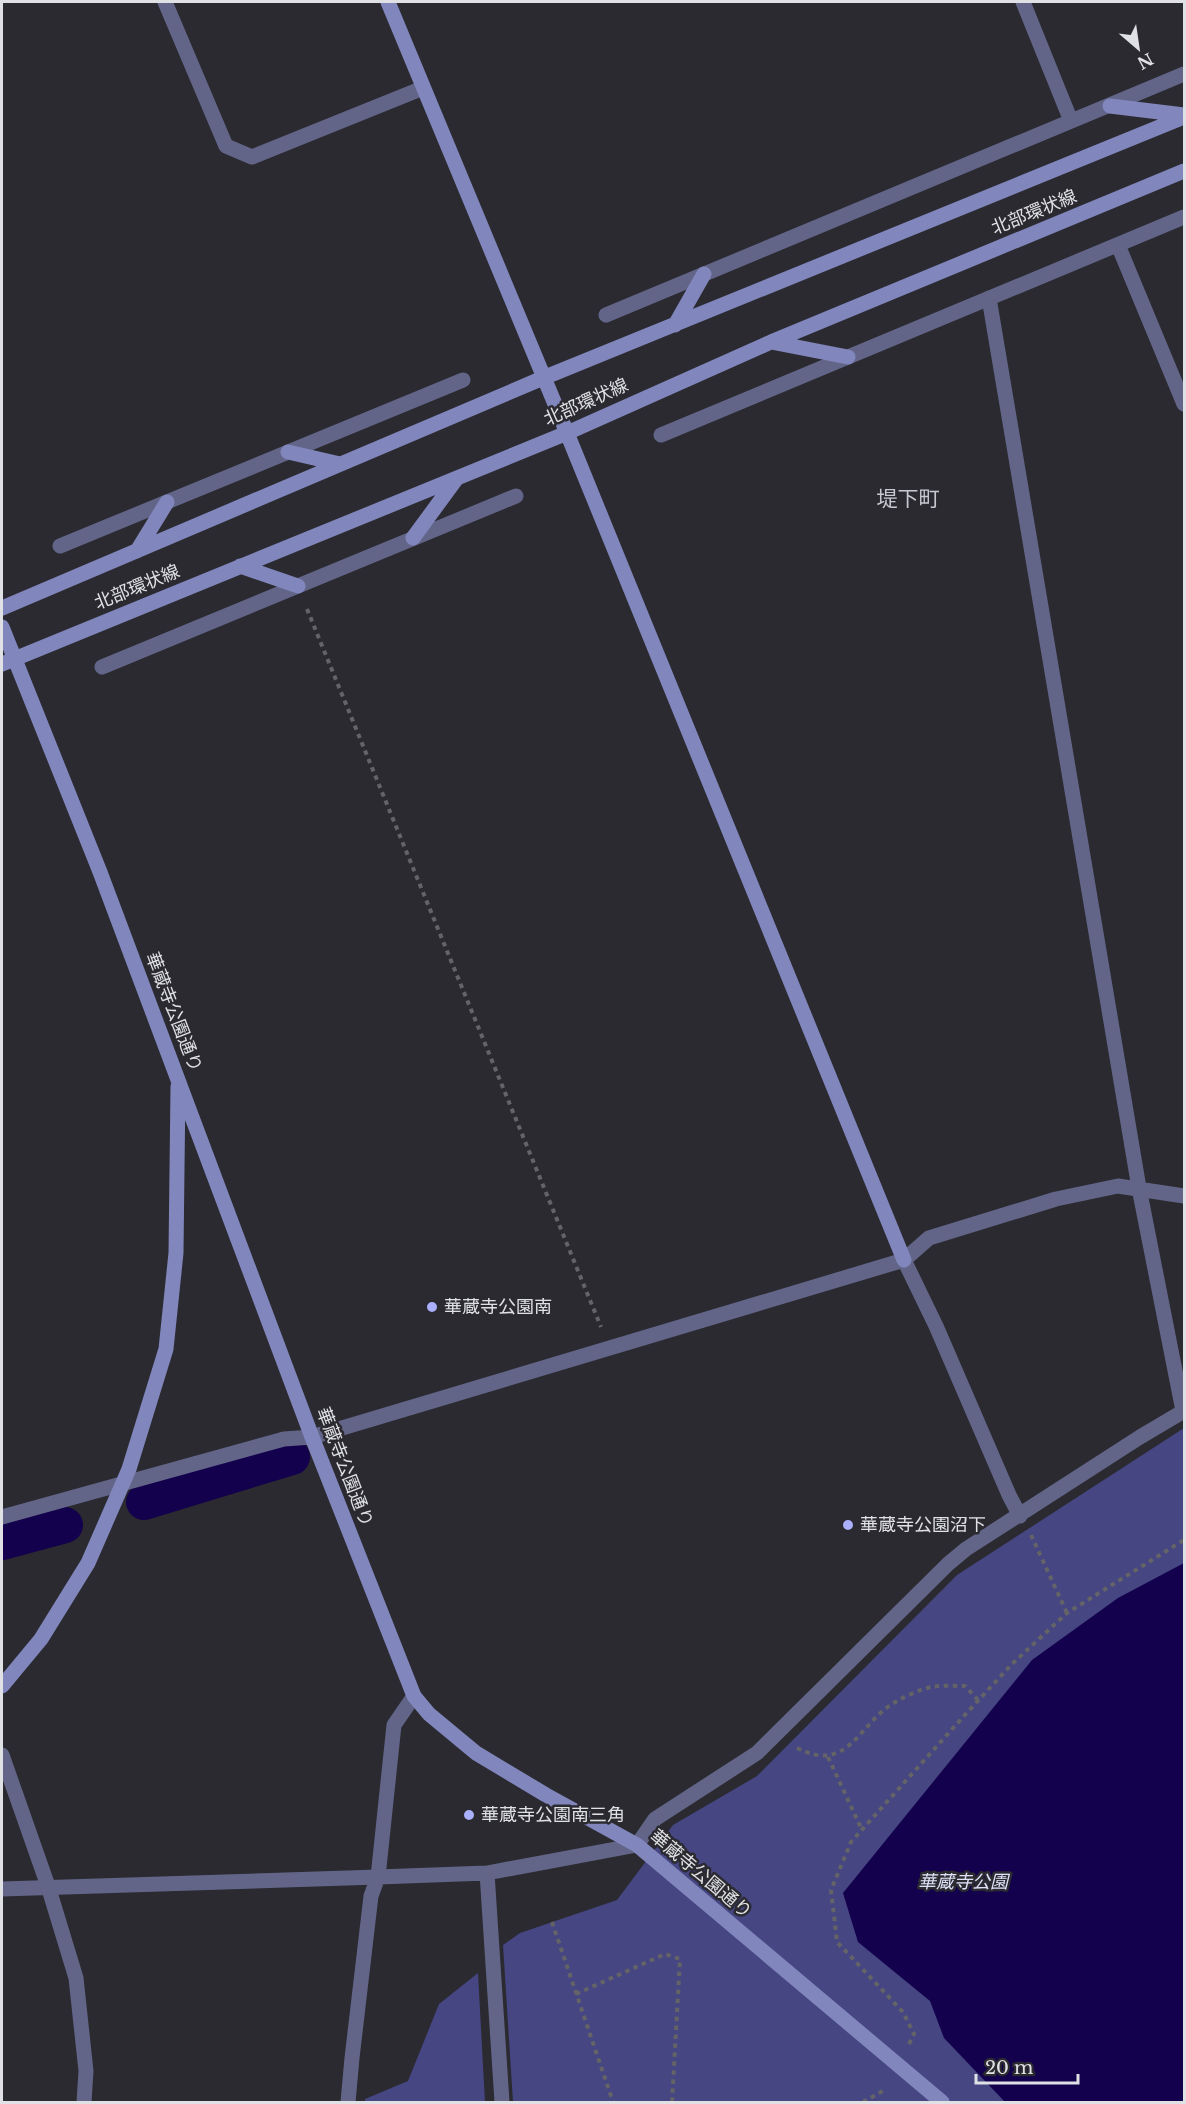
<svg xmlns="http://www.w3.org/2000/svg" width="1186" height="2104" viewBox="0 0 1186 2104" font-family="'Libre Baskerville','Noto Sans JP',serif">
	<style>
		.green { fill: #454682 }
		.water { fill: #14014d }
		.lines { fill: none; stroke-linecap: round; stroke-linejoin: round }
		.canal { stroke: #14014d; stroke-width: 36 }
		.path { stroke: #636368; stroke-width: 4; stroke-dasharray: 4.5 4.5; stroke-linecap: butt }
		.lane { stroke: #626588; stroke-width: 15 }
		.street { stroke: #626588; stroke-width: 15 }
		.secondary { stroke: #8186bd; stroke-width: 15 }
		.poi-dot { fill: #aab0fb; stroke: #2a2a30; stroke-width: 2 }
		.labels { text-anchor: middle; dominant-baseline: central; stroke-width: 5; stroke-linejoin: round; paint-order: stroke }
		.street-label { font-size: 18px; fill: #e0e1e4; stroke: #2a2a30 }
		.poi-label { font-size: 18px; fill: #e0e1e4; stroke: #2a2a30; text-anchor: start }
		.park-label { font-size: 18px; font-style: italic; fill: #dfe1f8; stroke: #2a2a30 }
		.quarter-label { font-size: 21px; fill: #c8c9d0; stroke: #2a2a30 }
	</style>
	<rect width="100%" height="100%" fill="#2a2a30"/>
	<path class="green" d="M1184 1428V2102H513L503 1945 520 1933 617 1900 673 1825 757 1776 957 1575Z
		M478 1973 485 2102H365V2099L408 2081 439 2004Z"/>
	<path class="water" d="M1184 1563V2102H1005L944 2038 930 2001 858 1942 843 1893 1032 1660 1118 1598Z"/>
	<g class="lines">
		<path class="canal" d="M144 1502 292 1457
			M2 1542 65 1525"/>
		<path class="path" d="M307 609 601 1327
			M1031 1535 1067 1613
			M797 1748C846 1773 857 1729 889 1706 897 1700 922 1688 932 1687 942 1685 954 1686 965 1686L978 1700
			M828 1757 862 1830
			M552 1922 613 2102
			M576 1994 665 1954 680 1959 672 2102
			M909 2044 914 2034 903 2012 837 1942 831 1890 851 1842 963 1717 1012 1664 1067 1613 1184 1540
			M863 2102 881 2092 885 2087"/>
		<path class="lane" d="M2 1517 284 1439 312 1437
			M2 1755 48 1886 76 1978 86 2071 84 2102
			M487 1873 502 2102
			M378 1877 487 1873 637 1845
			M348 2102 352 2058 371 1896 378 1877 394 1725 414 1696"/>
		<path class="street" d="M165 2 226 146 252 157 423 88
			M1023 2 1071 121
			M1118 245 1184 404
			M989 298 1139 1188 1183 1411
			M606 315 1184 74
			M661 435 1184 217
			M60 546 463 380
			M102 667 516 496
			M904 1260 936 1326 1009 1495 1020 1516
			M312 1437 904 1260 929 1238 1056 1199 1118 1186 1184 1196
			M637 1845 655 1819 757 1753 948 1564 966 1549 1140 1437 1184 1411
			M2 1889 378 1877"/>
		<path class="secondary" d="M388 2 567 433 904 1260
			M1110 106 1184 115
			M675 325 704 274
			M771 342 848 357
			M288 452 340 464
			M413 538 457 478
			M137 551 167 502
			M240 566 298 586
			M2 608 543 378 1184 117
			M2 627 100 872 312 1437 414 1696 429 1714 476 1753 546 1795 637 1845 942 2102
			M2 664 567 433 771 342 1184 171
			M2 1686 41 1639 88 1563 129 1469 166 1349 176 1253 178 1086"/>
	</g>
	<g class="poi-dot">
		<circle cx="432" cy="1307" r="6"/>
		<circle cx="848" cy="1525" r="6"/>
		<circle cx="469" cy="1815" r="6"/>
	</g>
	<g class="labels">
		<g class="street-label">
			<text transform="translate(1034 212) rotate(-22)">北部環状線</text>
			<text transform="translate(586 402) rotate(-24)">北部環状線</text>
			<text transform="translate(137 587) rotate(-22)">北部環状線</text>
			<text transform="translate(174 1012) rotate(69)">華蔵寺公園通り</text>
			<text transform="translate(345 1467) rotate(69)">華蔵寺公園通り</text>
			<text transform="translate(701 1874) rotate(40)">華蔵寺公園通り</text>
		</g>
		<g class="poi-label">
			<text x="444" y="1307">華蔵寺公園南</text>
			<text x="860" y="1525">華蔵寺公園沼下</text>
			<text x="481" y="1815">華蔵寺公園南三角</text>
		</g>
		<g class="park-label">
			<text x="963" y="1882">華蔵寺公園</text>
		</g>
		<g class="quarter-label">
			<text x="908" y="499">堤下町</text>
		</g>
	</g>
	<rect width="1186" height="2104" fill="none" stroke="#e0e1e4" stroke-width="6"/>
	<g transform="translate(1138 48) rotate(151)" stroke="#2a2a30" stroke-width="4.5" paint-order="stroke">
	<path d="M0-4.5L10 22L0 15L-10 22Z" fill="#e0e1e4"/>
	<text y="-9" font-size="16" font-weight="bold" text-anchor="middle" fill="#e0e1e4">N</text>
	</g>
	<path d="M976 2074v9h102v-9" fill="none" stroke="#e0e1e4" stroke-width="3"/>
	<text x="985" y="2074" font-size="18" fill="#e0e1e4" stroke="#2a2a30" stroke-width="4.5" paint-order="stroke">20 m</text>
</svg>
